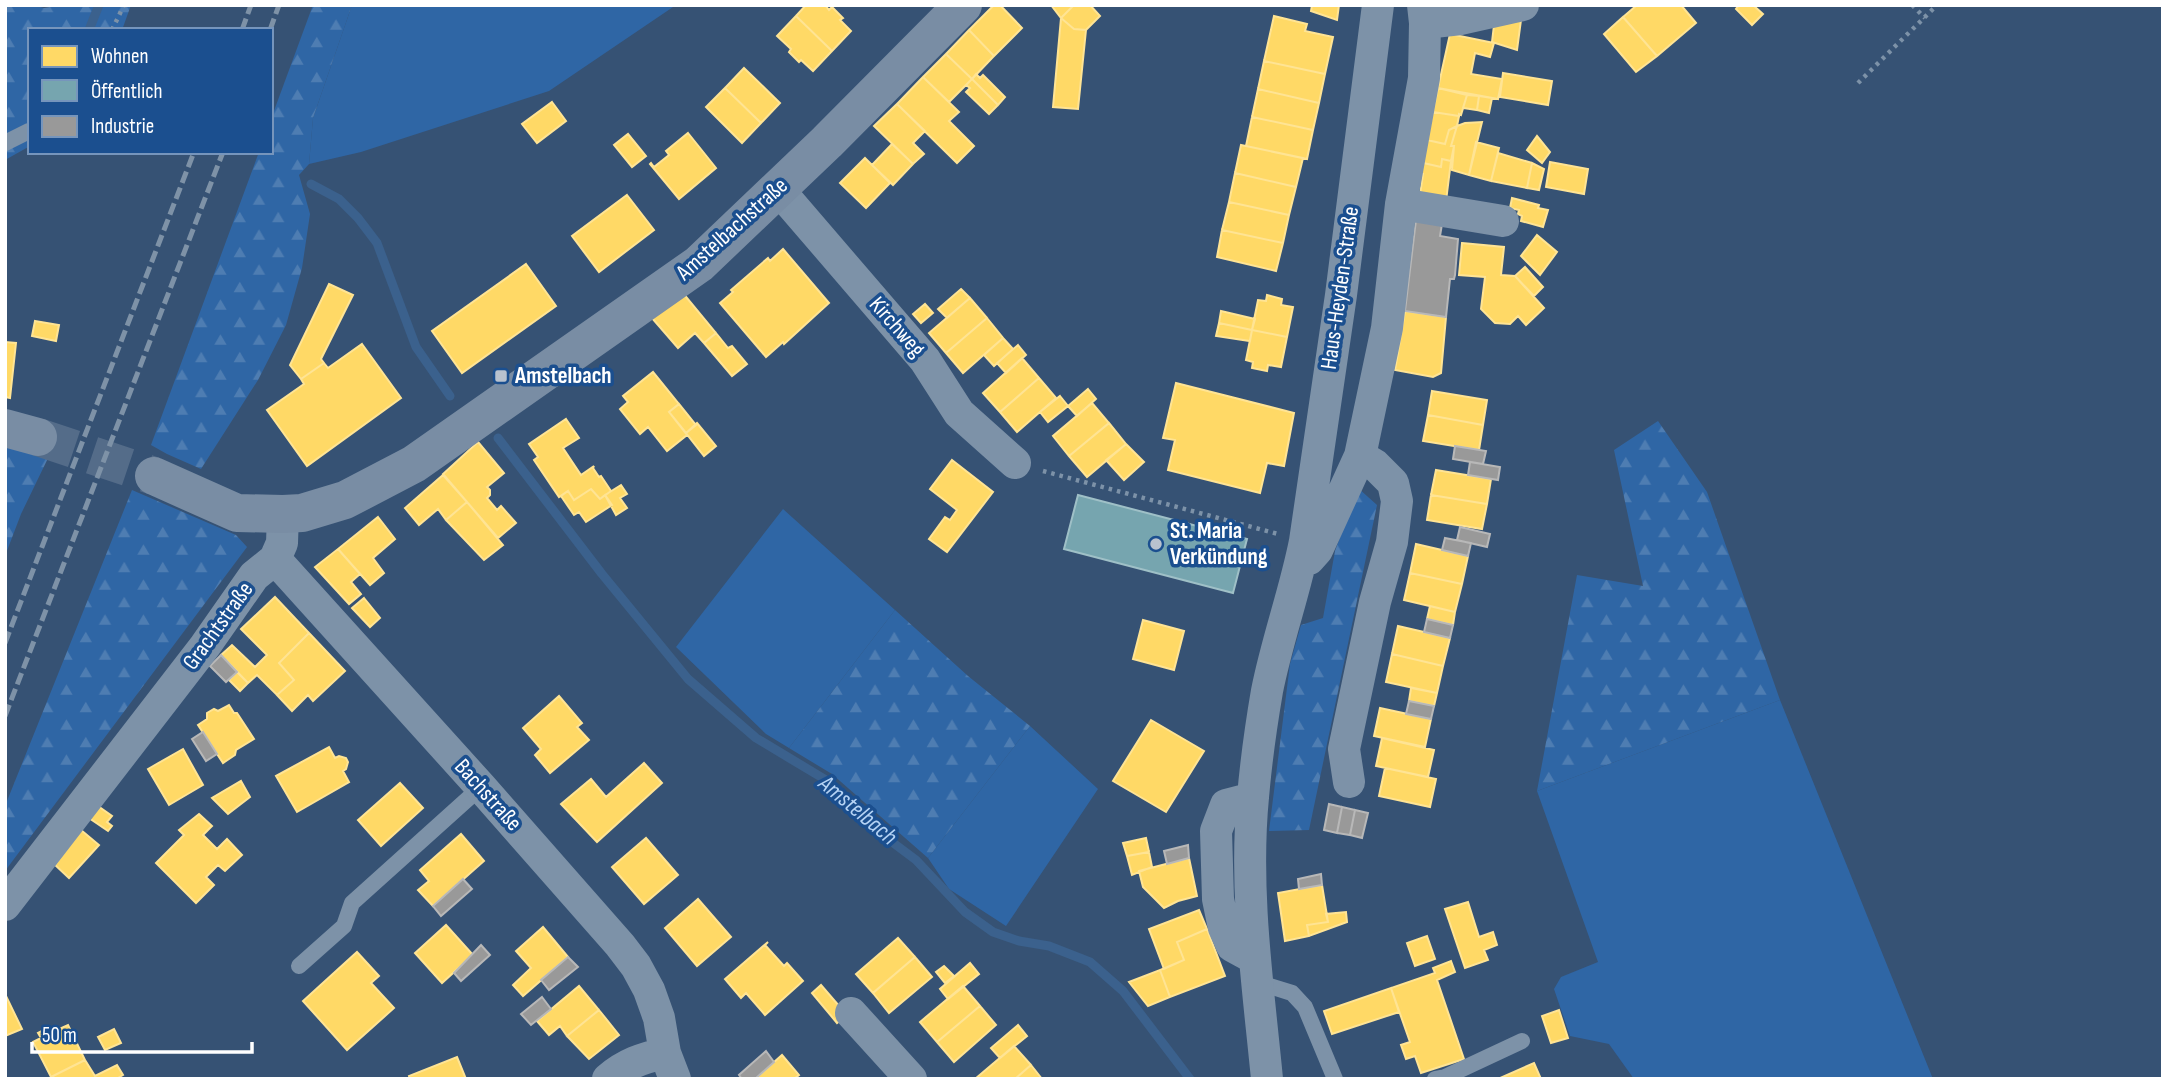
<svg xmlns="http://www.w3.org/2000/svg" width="2168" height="1084" viewBox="0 0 2168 1084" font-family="'Sofia Sans Condensed',sans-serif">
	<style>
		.grass { fill: #2f66a5 }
		.forest { fill: url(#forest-firs) }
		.homes { fill: #ffd966; stroke: #ffe494; stroke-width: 2 }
		.public { fill: #76a5af; stroke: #9fc0c7; stroke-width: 2 }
		.industry { fill: #999; stroke: #b8b8b8; stroke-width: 2 }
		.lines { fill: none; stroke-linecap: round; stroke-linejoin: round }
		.stream { stroke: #3b618d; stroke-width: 9 }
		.secondary-tunnel { stroke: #546c89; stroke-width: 38; stroke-dasharray: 38 19; stroke-linecap: butt }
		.path { stroke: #7d92a8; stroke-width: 4.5; stroke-dasharray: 3.5 5; stroke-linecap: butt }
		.lane { stroke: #7d92a8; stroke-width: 16 }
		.street { stroke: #7d92a8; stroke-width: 32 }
		.secondary { stroke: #798da4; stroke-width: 38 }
		.rail { stroke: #7e92a7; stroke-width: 5; stroke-dasharray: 12 5; stroke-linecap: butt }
		.poi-dot { fill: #b9c2ce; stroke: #1b4f8f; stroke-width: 2.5 }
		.labels { text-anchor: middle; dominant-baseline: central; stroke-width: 7; stroke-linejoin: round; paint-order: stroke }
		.street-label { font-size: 23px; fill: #fff; stroke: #1b4f8f }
		.poi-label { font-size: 23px; font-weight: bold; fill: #fff; stroke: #1b4f8f; text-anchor: start }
		.water-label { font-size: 24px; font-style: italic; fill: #b5d3f5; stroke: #1b4f8f }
	</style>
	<defs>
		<pattern id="forest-firs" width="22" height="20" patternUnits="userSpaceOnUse" patternTransform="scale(1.75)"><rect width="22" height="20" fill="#2f66a5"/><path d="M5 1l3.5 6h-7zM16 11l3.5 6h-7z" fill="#4e7db2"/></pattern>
	</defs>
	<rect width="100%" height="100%" fill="#365274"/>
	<path class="grass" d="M352 5H676L549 91 361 152 309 164 313 118Z
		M783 509 895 610 789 748 766 734 676 647Z
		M1780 700 1933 1079H1634L1609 1044 1570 1036 1554 989 1561 977 1598 962 1537 791Z
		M1030 726 1098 789 1006 926 949 889 928 858Z"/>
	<path class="forest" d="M5 5H32L44 8 62 5H131L122 30H30V146L5 160Z
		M313 5H352L313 118 309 164 299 175 310 214 302 268 286 325 258 380 201 469 167 454 151 445 259 152H271V119Z
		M1658 421 1707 492 1780 700 1537 791 1577 575 1643 586 1614 450Z
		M5 445 50 454 21 514 5 556Z
		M1358 488 1377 505 1309 830 1269 831 1290 664 1301 625 1323 618 1335 551Z
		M132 490 236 535 247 547 5 871V806Z
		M895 610 968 676 1030 726 928 858 832 774 789 748Z"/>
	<path class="homes" d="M806 5H825L829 10 832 7 843 18 840 20 851 31 832 51 796 16Z
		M994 5H1000L1022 28 994 56 969 30Z
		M1051 5H1074L1061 18Z
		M1074 5H1090L1100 16 1086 30 1074 29 1061 18Z
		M1312 5H1339L1337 20 1311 11Z
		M1637 5H1681L1696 23 1657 56 1623 17Z
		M1739 5H1753L1763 14 1752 25 1736 9Z
		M796 16 832 51 813 71 801 60 799 62 789 52 791 49 777 36Z
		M1274 16 1307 24 1305 31 1333 37 1325 74 1264 61Z
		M1623 17 1657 56 1636 72 1604 34Z
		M1061 18 1074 29 1086 30 1078 109 1053 107Z
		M1521 20 1517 50 1492 42 1494 25Z
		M969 30 994 56 972 79 946 54Z
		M1450 34 1494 43 1490 57 1475 53 1471 74 1502 79 1498 99 1438 88Z
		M946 54 972 79 949 102 923 77Z
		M1264 61 1325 74 1319 103 1258 89Z
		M744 68 780 103 761 123 725 88Z
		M1503 73 1552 81 1548 105 1500 97Z
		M976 74 980 78 983 75 1005 97 998 105 972 79Z
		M923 77 959 112 949 121 974 146 957 163 897 104Z
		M972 79 998 105 989 114 966 92 970 88 966 85Z
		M725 88 761 123 742 143 706 107Z
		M1438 88 1467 95 1461 115 1459 114V116L1433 112Z
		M1258 89 1319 103 1313 130 1252 117Z
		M1467 95 1479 96 1477 110 1463 108Z
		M1479 96 1492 98 1489 113 1477 110Z
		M552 102 566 121 537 143 522 124Z
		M897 104 925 131 913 143 924 154 913 164 874 126Z
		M1433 112 1459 116 1457 126 1449 130 1445 144 1427 140Z
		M1252 117 1313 130 1307 159 1246 146Z
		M1482 122 1469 175 1452 170 1454 146H1451L1457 126 1465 123Z
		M1457 126 1451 146H1454L1451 161 1442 159 1441 167 1419 162 1427 140 1445 144 1449 130Z
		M688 133 716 168 679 199 650 164 651 163 654 167 669 155 666 151Z
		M628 134 646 156 632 167 614 145Z
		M1537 136 1550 152 1542 163 1527 150Z
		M1476 142 1499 148 1491 181 1469 175Z
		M892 144 913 164 893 185 872 165Z
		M1241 145 1303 158 1296 187 1235 173Z
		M1498 153 1532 163 1527 188 1491 181Z
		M865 158 890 183 866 208 840 183Z
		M1442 159 1451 161 1446 201 1420 195 1423 174H1418L1419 162 1441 167Z
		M1550 162 1588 169 1584 194 1546 187Z
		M1532 163 1544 169 1539 190 1527 188Z
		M1235 173 1296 187 1289 215 1229 202Z
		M627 195 654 230 599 272 572 236Z
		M1512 198 1539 205 1538 208 1548 210 1543 227 1521 221 1522 216 1518 214 1519 210 1510 208Z
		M1229 202 1289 215 1283 243 1222 230Z
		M1222 230 1283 243 1276 271 1217 257Z
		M1537 235 1557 252 1540 275 1521 256Z
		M1462 243 1504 247 1501 275 1515 276 1544 308 1526 325 1518 316 1510 324 1495 323 1481 309 1485 277 1459 275Z
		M783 249 829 303 784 344 783 342 766 357 720 303 733 292 731 290 768 258 770 261Z
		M526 264 556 306 462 373 432 331Z
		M1525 267 1543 287 1534 296 1515 276Z
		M329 284 353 295 321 359 324 363 301 379 290 365Z
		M961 289 970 298 947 318 938 309Z
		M682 292 716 333 704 343 695 333 678 348 652 318Z
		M1267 295 1282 299 1281 305 1293 307 1287 337 1252 330 1258 300 1266 301Z
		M970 298 987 318 946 353 929 333Z
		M925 304 933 313 921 323 913 314Z
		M1221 311 1255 319 1252 330 1219 323Z
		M1405 311 1446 317 1441 373 1433 377 1395 370Z
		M987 318 1003 338 963 373 946 353Z
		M35 321 59 325 56 341 32 336Z
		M1219 323 1252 330 1250 341 1216 336Z
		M1252 330 1287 337 1281 367 1268 365 1267 371 1252 368 1253 362 1246 360Z
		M716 333 728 348 732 346 747 364 732 376 704 343Z
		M1003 338 1013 349 994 366 984 355Z
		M5 342 16 343 10 398 5 397Z
		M362 344 401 398 307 466 267 410 304 384 301 379 324 363 328 368Z
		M1018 345 1026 355 1006 373 997 363Z
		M1022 358 1039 378 1000 412 983 393Z
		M653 372 679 404 669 412 687 435 667 451 648 427 640 434 620 409 628 402 623 396Z
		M1039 378 1056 398 1017 432 1000 412Z
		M1176 383 1294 413 1284 466 1267 463 1260 493 1168 470 1175 440 1163 438Z
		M1088 389 1096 399 1077 416 1068 406Z
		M1432 391 1487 400 1483 425 1428 415Z
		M1060 396 1068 406 1048 422 1040 412Z
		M1092 403 1109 423 1069 456 1053 436Z
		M679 404 696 425 686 433 669 412Z
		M1428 415 1483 425 1479 450 1423 441Z
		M566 419 579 438 563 448 581 475 594 466 593 468 599 477 601 476 611 491 600 499 591 489 574 500 568 491 559 497 534 460 538 457 529 444Z
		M697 423 716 446 704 456 686 433Z
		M1109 423 1126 444 1087 477 1069 456Z
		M478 442 504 473 487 487 490 490V495L487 498 497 510 501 506 516 523 498 538 443 474Z
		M1126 444 1144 462 1124 480 1106 460Z
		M952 460 993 492 947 552 929 539 945 517 950 520 957 510 930 489Z
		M1436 470 1491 479 1487 504 1431 495Z
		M443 475 467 502 446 520 438 509 419 525 405 508Z
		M621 485 627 494 620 498 627 508 616 515 605 495Z
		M591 489 600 499 605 495 612 505 586 522 579 512 574 515 561 496 568 491 574 500Z
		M1431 495 1487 504 1482 529 1427 520Z
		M467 502 503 545 484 560 446 520Z
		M378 517 395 539 373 558 384 573 370 585 338 549Z
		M1416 544 1468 556 1462 584 1410 573Z
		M338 549 360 574 351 582 361 594 349 604 315 567Z
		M1410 573 1462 584 1455 612 1404 600Z
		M275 597 309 633 279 663 294 680 277 695 257 675 248 683 221 655 232 645 255 667 267 655 241 629Z
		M364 598 380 618 370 627 352 608Z
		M1430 606 1455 612 1453 625 1427 619Z
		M1143 620 1184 631 1174 670 1133 659Z
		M1398 626 1450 638 1443 666 1392 654Z
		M309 633 345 671 313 701 308 695 292 711 277 695 294 680 279 663Z
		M1392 654 1443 666 1437 693 1386 682Z
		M237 672 248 683 240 691 229 680Z
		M1411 688 1437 693 1434 706 1409 701Z
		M559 696 582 723 577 727 589 740 550 773 535 755 541 749 523 728Z
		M229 705 234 713H237L254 739 236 750 235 755 223 763 198 725 207 719V713L214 709 218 711Z
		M1380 708 1431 719 1425 747 1374 736Z
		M1151 720 1204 751 1166 812 1113 781Z
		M1382 738 1434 750 1428 777 1376 766Z
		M329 747 335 758 339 756 346 758 348 762 346 769 343 771 349 782 297 812 276 776Z
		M183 749 203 785 169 805 148 769Z
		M644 763 662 783 597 842 561 804 591 779 606 797Z
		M1385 768 1436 779 1430 807 1379 796Z
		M241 781 250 797 228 814 212 798Z
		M400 783 423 808 381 846 358 820Z
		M98 806 112 816 107 822 112 826 108 831 89 818Z
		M199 814 212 826 203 835 217 849 227 839 242 855 225 871 218 865 206 877 214 885 196 903 156 863 184 835 179 830Z
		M81 830 99 845 69 878 55 865Z
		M461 834 484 861 433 906 418 890 429 881 420 870Z
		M646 838 678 875 644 904 612 867Z
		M1146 838 1149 852 1127 856 1123 843Z
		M1149 852 1152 867 1132 875 1127 856Z
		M1189 858 1197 896 1178 901 1164 908 1143 887 1139 871Z
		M1322 885 1328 922 1307 925 1309 936 1285 941 1278 893Z
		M698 899 731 937 697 966 665 928Z
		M1468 902 1479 937 1493 932 1497 945 1484 950 1488 960 1465 968 1445 909Z
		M1199 910 1207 929 1177 942 1184 960 1164 969 1149 929Z
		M1346 912 1347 922 1309 936 1307 925 1328 922 1326 914Z
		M446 925 473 955 442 983 415 953Z
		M543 927 568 957 523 996 513 985 531 968 516 951Z
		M1207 929 1225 976 1170 997 1160 970 1184 960 1177 942Z
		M1427 936 1435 959 1415 966 1407 943Z
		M898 938 915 957 873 993 856 974Z
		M768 942 765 945 784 966 787 963 803 981 765 1015 746 993 741 998 725 979Z
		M357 952 379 976 371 983 394 1008 347 1050 303 1001Z
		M915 957 932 977 889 1013 873 993Z
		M1451 961 1455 972 1437 980 1464 1059 1421 1073 1415 1056 1406 1059 1401 1045 1410 1042 1391 988 1435 973 1433 968Z
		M970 963 979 974 948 999 940 989Z
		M944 966 954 976 945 983 936 972Z
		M1160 970 1170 997 1148 1006 1129 982Z
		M821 985 847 1015 837 1023 812 993Z
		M579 986 599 1010 567 1036 560 1026 549 1035 537 1021Z
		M963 986 980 1006 937 1042 920 1022Z
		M1391 988 1399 1012 1332 1034 1324 1011Z
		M5 994 22 1029 5 1036Z
		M980 1006 996 1025 954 1062 937 1042Z
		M599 1010 619 1035 589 1059 567 1036Z
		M1559 1010 1568 1038 1551 1043 1542 1016Z
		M68 1025 85 1060 51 1077 33 1042 41 1038 38 1033 46 1029 48 1034Z
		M1018 1025 1027 1036 1000 1058 991 1048Z
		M114 1029 121 1043 105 1050 98 1037Z
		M1014 1046 1031 1065 1015 1079H975Z
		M782 1055 799 1075 794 1079H755Z
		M457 1057 466 1079H410L409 1076Z
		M85 1060 95 1076 117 1065 123 1075 116 1079H54L53 1076Z
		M1534 1063 1541 1079H1498Z
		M1031 1065 1042 1079H1015Z"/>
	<path class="public" d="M1078 495 1247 539 1233 593 1064 549Z"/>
	<path class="industry" d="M1416 220 1442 224 1440 236 1458 239 1455 275 1454 279H1450L1446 317 1405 311Z
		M1455 446 1486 451 1483 464 1453 459Z
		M1470 462 1500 467 1498 480 1468 475Z
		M1460 527 1490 534 1487 547 1457 540Z
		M1445 538 1471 543 1468 556 1442 550Z
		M1427 619 1453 625 1450 638 1424 632Z
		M221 655 237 672 226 682 210 666Z
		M1409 701 1434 706 1431 719 1406 714Z
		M203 732 217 754 206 761 192 739Z
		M1329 804 1342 807 1337 833 1324 830Z
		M1342 807 1355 810 1350 835 1337 833Z
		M1355 810 1368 813 1362 838 1350 835Z
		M1188 845 1189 858 1167 864 1164 851Z
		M1321 874 1322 885 1299 889 1298 879Z
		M463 879 472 889 441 916 433 906Z
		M481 945 490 955 461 981 454 973Z
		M568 957 578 967 549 990 541 980Z
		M542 997 551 1009 531 1025 521 1014Z
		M766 1051 774 1062 755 1079H742L739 1075Z"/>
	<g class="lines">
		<path class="stream" d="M89 30 99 5
			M311 184 339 199 358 218 377 243 416 347 450 396
			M498 438 602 574 688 679 756 738 826 780 888 839 916 860 965 912 993 932 1019 941 1049 946 1090 962 1123 991 1190 1079"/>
		<path class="secondary-tunnel" d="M38 437 154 476"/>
		<path class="path" d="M1912 5 1925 18
			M112 30 124 5
			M1858 83 1937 5
			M1043 471 1278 534"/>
		<path class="lane" d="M5 143 29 131
			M299 966 344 926 352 903 481 787
			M1257 982 1292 993 1305 1007 1335 1079
			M1435 1079 1445 1077 1522 1041"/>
		<path class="street" d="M1425 23 1461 19 1523 5
			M778 189 925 360 959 413 1015 463
			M1401 204 1503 221
			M275 559 481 787 620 945 636 966 649 990 659 1018 665 1053 675 1079
			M1309 559 1317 550 1360 456 1387 328 1401 204 1424 78 1425 23 1423 5
			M1349 782 1344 749 1375 602 1392 542 1397 501 1393 483 1375 465 1360 456
			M1253 798 1226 805 1216 831 1218 899 1224 928 1232 946 1254 958
			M5 905 205 646 254 576 275 559 282 543 283 514
			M851 1013 911 1079
			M608 1079C625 1064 643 1058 665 1053
			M1267 1079C1258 985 1244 891 1253 797 1256 762 1261 726 1267 691 1277 640 1295 592 1305 541L1341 295 1378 5"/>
		<path class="secondary" d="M5 428 38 437
			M154 476 237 513 283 514 302 513 345 500 414 464 699 264 827 142 963 5"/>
		<path class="rail" d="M242 30 251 5
			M270 30 279 5
			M5 643 194 152
			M5 716 223 152"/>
	</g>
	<g class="poi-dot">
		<rect x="494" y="369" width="14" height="14" rx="3.5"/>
		<circle cx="1156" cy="544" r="7"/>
	</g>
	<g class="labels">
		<g class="street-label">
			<text transform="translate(732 229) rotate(-42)">Amstelbachstraße</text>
			<text transform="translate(1340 288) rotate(-82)">Haus-Heyden-Straße</text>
			<text transform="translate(897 327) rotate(49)">Kirchweg</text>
			<text transform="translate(218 626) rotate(-54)">Grachtstraße</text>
			<text transform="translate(488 795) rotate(48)">Bachstraße</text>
		</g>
		<g class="poi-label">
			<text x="515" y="376">Amstelbach</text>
			<text x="1170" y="531">St. Maria<tspan x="1170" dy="26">Verkündung</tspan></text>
		</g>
		<g class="water-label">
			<text transform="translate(858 810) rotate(40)">Amstelbach</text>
		</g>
	</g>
	<rect width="2168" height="1084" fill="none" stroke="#ffffff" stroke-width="14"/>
	<rect x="28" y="28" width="245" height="126" fill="#1b4f8f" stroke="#7695bc" stroke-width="2"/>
	<rect x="42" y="46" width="35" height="21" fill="#ffd966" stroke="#7695bc" stroke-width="2"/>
	<text x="91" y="63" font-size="21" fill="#ffffff">Wohnen</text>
	<rect x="42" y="80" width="35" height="21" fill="#76a5af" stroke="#7695bc" stroke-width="2"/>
	<text x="91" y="98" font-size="21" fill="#ffffff">Öffentlich</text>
	<rect x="42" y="116" width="35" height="21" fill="#999999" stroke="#7695bc" stroke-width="2"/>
	<text x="91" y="133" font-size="21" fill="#ffffff">Industrie</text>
	<path d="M32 1042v10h220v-10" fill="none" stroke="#ffffff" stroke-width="3.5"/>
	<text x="42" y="1042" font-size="21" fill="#ffffff" stroke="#1b4f8f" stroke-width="5" paint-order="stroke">50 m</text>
</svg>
